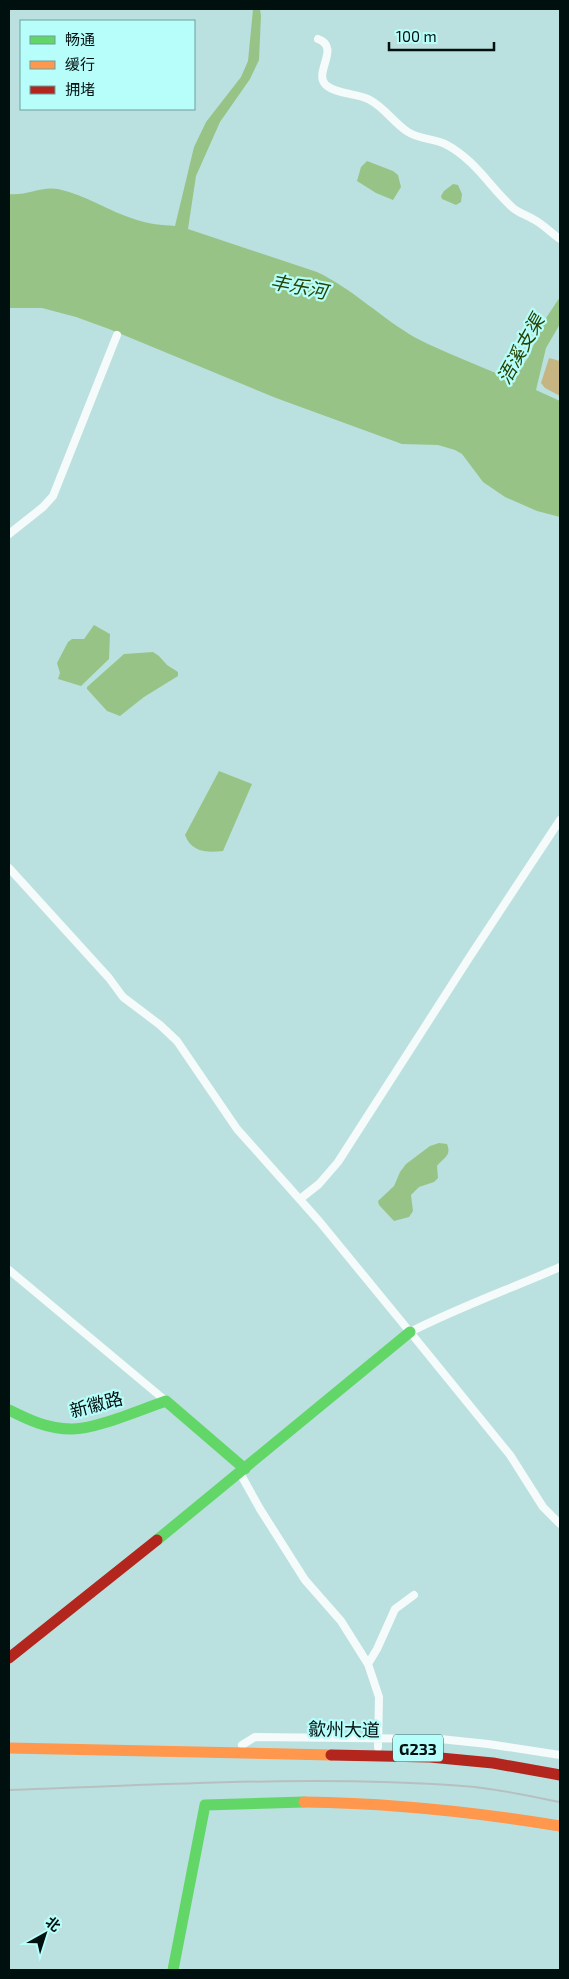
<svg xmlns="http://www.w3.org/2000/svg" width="569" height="1979" viewBox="0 0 569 1979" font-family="'Exo 2','Noto Sans SC',sans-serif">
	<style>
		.forest { fill: #c6b482 }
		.water { fill: #97c486 }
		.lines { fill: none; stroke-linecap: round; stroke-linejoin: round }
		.street { stroke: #f5fafa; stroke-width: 8 }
		.fast { stroke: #63d668; stroke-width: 11 }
		.slow { stroke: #ff974d; stroke-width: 11 }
		.jam { stroke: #b3261e; stroke-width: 11 }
		.rail { stroke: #b7c0c0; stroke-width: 2 }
		.labels { text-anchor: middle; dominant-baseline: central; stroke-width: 4.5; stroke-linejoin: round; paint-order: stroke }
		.shield { fill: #b7fefb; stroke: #375756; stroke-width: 1 }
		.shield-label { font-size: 16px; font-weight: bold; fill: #00100f }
		.street-label { font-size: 18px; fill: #00100f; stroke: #b7fefb }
		.water-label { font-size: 19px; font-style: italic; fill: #254301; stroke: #b7fefb }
	</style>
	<rect width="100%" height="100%" fill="#bae1df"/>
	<path class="forest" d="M549 358 560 361V396L545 388 541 383Z"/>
	<path class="water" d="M253 9H260L261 16 259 60 250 79 220 122 196 176 188 229 317 272C353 289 381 318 416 338 447 354 481 366 512 380L528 358 544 321 560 297V324L546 348 536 390 560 401V517L537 511 505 497 483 482 462 454 455 450 438 445 402 444 276 398 109 329 76 317 42 308H9V194C26 196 41 186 58 189 86 195 110 212 137 220 149 224 162 225 175 226L194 147 206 122 241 77 248 61Z
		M367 161 393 171 398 175 401 187 393 200 376 193 357 181 361 167Z
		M453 184 458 185 462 194 461 202 456 205 442 199 441 196 444 191Z
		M94 625 110 634 109 659 81 686 58 679 60 673 57 663 68 642 72 639H84Z
		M153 652 159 656 167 665 178 672V676L144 697 120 716 107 711 87 689V687L124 654Z
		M219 771 252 784 223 851C207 853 191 852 185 835Z
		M439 1143 447 1144C452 1156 443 1158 437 1166L438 1178 434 1182 419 1187 411 1195 413 1211 409 1217 394 1221 379 1205 378 1201 394 1186 400 1172 406 1164 430 1146Z"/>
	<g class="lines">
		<path class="street" d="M318 39C342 48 311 74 327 86 339 95 357 93 370 100 385 108 394 123 408 132 420 140 435 138 447 145 475 160 490 187 513 208 519 213 526 215 533 219 543 224 551 233 560 239
			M9 534 43 507 53 496 117 335
			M9 868 109 978 123 997 160 1025 177 1041 237 1129 319 1221 410 1332 510 1455 543 1507 560 1524
			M300 1199 319 1184 338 1162 469 958 560 820
			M9 1270 166 1401
			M410 1332C459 1307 510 1289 560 1267
			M240 1473 260 1509 305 1580 341 1621 368 1664 379 1697 378 1747
			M368 1664 377 1649 395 1609 414 1595
			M242 1745 255 1737 440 1739 488 1744 560 1755"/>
		<path class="fast" d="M9 1410C29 1420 48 1429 71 1429 94 1430 142 1409 166 1401L245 1469
			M157 1540 410 1332
			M173 1970 205 1805 304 1802"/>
		<path class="slow" d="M9 1748 331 1755
			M304 1802C390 1803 475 1812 560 1826"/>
		<path class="jam" d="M9 1658 157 1540
			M331 1755 430 1757 493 1763 560 1775"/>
		<path class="rail" d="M9 1790C160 1785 312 1775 463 1786 495 1788 528 1796 560 1802"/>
	</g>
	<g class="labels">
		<rect class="shield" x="393" y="1734.5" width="50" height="27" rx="4"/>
		<g class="shield-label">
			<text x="418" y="1748">G233</text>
		</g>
		<g class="street-label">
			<text transform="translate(96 1404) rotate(-15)">新徽路</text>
			<text transform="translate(344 1729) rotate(1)">歙州大道</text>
		</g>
		<g class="water-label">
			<text transform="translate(299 286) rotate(11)">丰乐河</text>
			<text transform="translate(520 349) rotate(-61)">浯溪支渠</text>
		</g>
	</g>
	<rect width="569" height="1979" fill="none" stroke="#00100f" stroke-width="20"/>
	<rect x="20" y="20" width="175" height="90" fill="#b7fefb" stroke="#6e9f9d"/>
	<rect x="30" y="36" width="25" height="8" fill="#63d668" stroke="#6e9f9d"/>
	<text x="65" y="45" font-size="15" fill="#00100f">畅通</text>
	<rect x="30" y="61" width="25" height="8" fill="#ff974d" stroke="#6e9f9d"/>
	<text x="65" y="70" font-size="15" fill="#00100f">缓行</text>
	<rect x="30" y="86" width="25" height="8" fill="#b3261e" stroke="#6e9f9d"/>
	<text x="65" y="95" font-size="15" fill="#00100f">拥堵</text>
	<g transform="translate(45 1934) rotate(39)" stroke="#b7fefb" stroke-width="4" paint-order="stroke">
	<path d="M0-4L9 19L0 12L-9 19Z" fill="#00100f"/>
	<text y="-8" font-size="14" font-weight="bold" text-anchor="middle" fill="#00100f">北</text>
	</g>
	<path d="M389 42v8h105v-8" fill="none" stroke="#00100f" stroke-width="2.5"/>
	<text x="396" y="42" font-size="15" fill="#00100f" stroke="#b7fefb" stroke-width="4" paint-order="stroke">100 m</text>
</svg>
